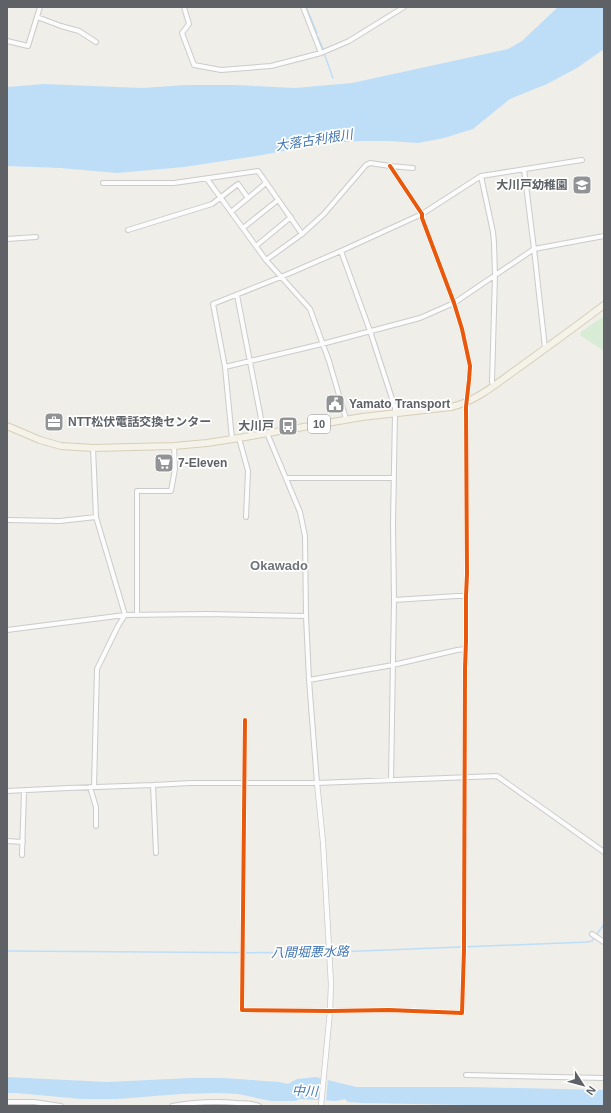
<svg xmlns="http://www.w3.org/2000/svg" width="611" height="1113" viewBox="0 0 611 1113" font-family="Helvetica,'Noto Sans JP',sans-serif">
	<style>
		.green { fill: #d7ebd5 }
		.water { fill: #bedef8 }
		.pier { fill: #efeee9 }
		.lines { fill: none; stroke-linecap: round; stroke-linejoin: round }
		.stream { stroke: #bedef8; stroke-width: 1.5 }
		.minor-casing { stroke: #cbcbcb; stroke-width: 6 }
		.tertiary-casing { stroke: #cbcbcb; stroke-width: 6 }
		.primary-casing { stroke: #d7cfb7; stroke-width: 8 }
		.minor { stroke: #fdfcfc; stroke-width: 4 }
		.tertiary { stroke: #fdfcfc; stroke-width: 4.5 }
		.primary { stroke: #f4f2e9; stroke-width: 6 }
		.cycleway-casing { stroke: #fff; stroke-width: 6 }
		.cycleway { stroke: #e8590c; stroke-width: 4 }
		.labels { text-anchor: middle; dominant-baseline: central; stroke-width: 3.5; stroke-linejoin: round; paint-order: stroke }
		.shield { fill: #fff; stroke: #8e9195; stroke-width: 1 }
		.shield-label { font-size: 11px; font-weight: bold; fill: #5e6267 }
		.poi-label { font-size: 12px; font-weight: bold; fill: #5e6267; stroke: #fff; text-anchor: start }
		.water-label { font-size: 13px; font-style: italic; fill: #4276b3; stroke: #fff }
		.neighbourhood-label { font-size: 13px; font-weight: bold; fill: #6f7479; stroke: #fff }
	</style>
	<rect width="100%" height="100%" fill="#efeee9"/>
	<path class="green" d="M604 316V351L580 335 581 332Z"/>
	<path class="water" d="M558 7H604V49L577 68 547 84 510 99 473 129 444 138 418 143 388 141H361L325 143 262 155 184 167 117 173 60 168 7 166V87L44 84 142 88 186 85H235L295 88 352 83 508 49 522 41Z
		M7 1077 107 1082 191 1078H223L279 1082 288 1084 297 1079 316 1077 356 1087H469L604 1090V1106L466 1105 362 1103 348 1102 345 1099 336 1101 299 1099 296 1101H271L238 1094 217 1093 181 1094 117 1099H82L16 1093H7Z"/>
	<path class="pier" d="M321 1076 328 1078 326 1102 319 1101Z"/>
	<g class="lines">
		<path class="stream" d="M306 7 317 33
			M318 37 323 49
			M324 53 333 78
			M7 951 312 953 587 942 592 941 604 924"/>
		<g class="minor-casing">
			<path id="minor" d="M184 7 189 24 182 33 194 65 221 70 271 66 321 53 349 41 404 7
				M303 7 321 53
				M37 17 61 26 79 31 96 42
				M7 41 28 46 40 7
				M524 169 534 249 545 348
				M481 176 493 232 494 243 495 275 492 382 494 386
				M207 179 266 260 310 309 329 361 346 419
				M103 183H174L258 171 302 234
				M231 212 266 183
				M243 228 278 200
				M128 230 212 204 238 184 248 198
				M7 239 36 237
				M256 246 291 217
				M341 251 370 331 395 408V413L393 523 394 600 391 780
				M266 260 302 234 324 214 366 165 370 163 390 166 413 168
				M237 295 264 434
				M225 367 322 344 420 318 454 303 534 249 604 236
				M267 433 300 512 305 536 306 616 309 680 317 783
				M239 438 248 471 246 517
				M232 439 225 367 213 304 281 277 341 251 422 214 481 176 582 160
				M93 448 96 517 125 615 118 626 97 669 94 787
				M286 478H394
				M7 520 60 521 96 517
				M394 600 457 596H466
				M137 615V491H171L175 469 174 446
				M7 630 125 615 207 614 306 616
				M309 680 393 665 457 650 465 649
				M245 720 242 1010 330 1011 389 1010 462 1013 464 950 465 668 466 642V596L467 574 466 407 469 380 470 366 462 329 454 303 422 218V214L390 166
				M153 785 156 853
				M90 787 96 807V826
				M7 791 68 788 153 785 191 783H317L497 776 604 852
				M7 841 23 842
				M22 855 24 791
				M592 934 604 942
				M466 1075 604 1078
				M7 1102H34L61 1106
				M172 1106C194 1102 215 1101 237 1103 245 1103 252 1103 259 1106"/>
		</g>
		<g class="tertiary-casing">
			<path id="tertiary" d="M317 783 323 842 331 984 330 1011 321 1106"/>
		</g>
		<g class="primary-casing">
			<path id="primary" d="M7 426 40 440 61 446 93 448 174 446 207 443 239 438 362 417 451 407C477 401 497 383 517 369 546 348 575 327 604 305"/>
		</g>
		<use href="#minor" class="minor"/>
		<use href="#tertiary" class="tertiary"/>
		<use href="#primary" class="primary"/>
		<g class="cycleway-casing">
			<path id="cycleway" d="M245 720 242 1010 330 1011 389 1010 462 1013 464 950 465 668 466 642V596L467 574 466 407 469 380 470 366 462 329 454 303 422 218V214L390 166"/>
		</g>
		<use href="#cycleway" class="cycleway"/>
	</g>
	<defs>
		<g id="school-square" transform="scale(1)"><rect x="-9" y="-9" width="18" height="18" rx="4" fill="#919394" stroke="#fff"/><path d="M0-5L7-2L0 1L-7-2ZM-4 1L0 2.5L4 1V4Q0 6-4 4Z" fill="#fff"/></g>
		<g id="civic-square" transform="scale(1)"><rect x="-9" y="-9" width="18" height="18" rx="4" fill="#919394" stroke="#fff"/><path d="M-.6-6.5H3V-4.5H.6V-3L4-1V1h2V6H-6V1h2V-1L-.6-3ZM-1.2 2.5V6h2.4V2.5Z" fill="#fff"/></g>
		<g id="office-square" transform="scale(1)"><rect x="-9" y="-9" width="18" height="18" rx="4" fill="#919394" stroke="#fff"/><path d="M-6-3h4V-5.5h4V-3h4V5H-6ZM-1-4.5V-3h2v-1.5ZM-6 0V1H6V0Z" fill="#fff"/></g>
		<g id="bus-square" transform="scale(1)"><rect x="-9" y="-9" width="18" height="18" rx="4" fill="#919394" stroke="#fff"/><path d="M-5-6H5V4H4V6H2V4H-2V6H-4V4H-5ZM-3.5-4V0h7V-4ZM-3.5 1.2v1.5H-2V1.2ZM2 1.2v1.5H3.5V1.2Z" fill="#fff"/></g>
		<g id="supermarket-square" transform="scale(1)"><rect x="-9" y="-9" width="18" height="18" rx="4" fill="#919394" stroke="#fff"/><path d="M-6-5.5h2.5l.6 2H6L4.5 2H-2.5L-4.4-4H-6ZM-1.5 3.2a1.3 1.3 0 1 0 .1 0ZM3 3.2a1.3 1.3 0 1 0 .1 0Z" fill="#fff"/></g>
	</defs>
	<g fill-rule="evenodd">
		<use href="#school-square" x="582" y="185"/>
		<use href="#civic-square" x="335" y="404"/>
		<use href="#office-square" x="54" y="422"/>
		<use href="#bus-square" x="288" y="426"/>
		<use href="#supermarket-square" x="164" y="463"/>
	</g>
	<g class="labels">
		<rect class="shield" x="308" y="415" width="22" height="18" rx="3"/>
		<g class="shield-label">
			<text x="319" y="424">10</text>
		</g>
		<g class="poi-label">
			<text x="568" y="185" text-anchor="end">大川戸幼稚園</text>
			<text x="349" y="404">Yamato Transport</text>
			<text x="68" y="422">NTT松伏電話交換センター</text>
			<text x="274" y="426" text-anchor="end">大川戸</text>
			<text x="178" y="463">7-Eleven</text>
		</g>
		<g class="water-label">
			<text transform="translate(314 140) rotate(-9)">大落古利根川</text>
			<text transform="translate(310 952) rotate(-1)">八間堀悪水路</text>
			<text transform="translate(305 1091) rotate(2)">中川</text>
		</g>
		<g class="neighbourhood-label">
			<text x="279" y="565">Okawado</text>
		</g>
	</g>
	<rect width="611" height="1113" fill="none" stroke="#5e6267" stroke-width="16"/>
	<g transform="translate(583 1085) rotate(126)" stroke="#ffffff" stroke-width="3" paint-order="stroke">
	<path d="M0-3L7 15L0 10L-7 15Z" fill="#5e6267"/>
	<text y="-6" font-size="11" font-weight="bold" text-anchor="middle" fill="#5e6267">N</text>
	</g>
</svg>
